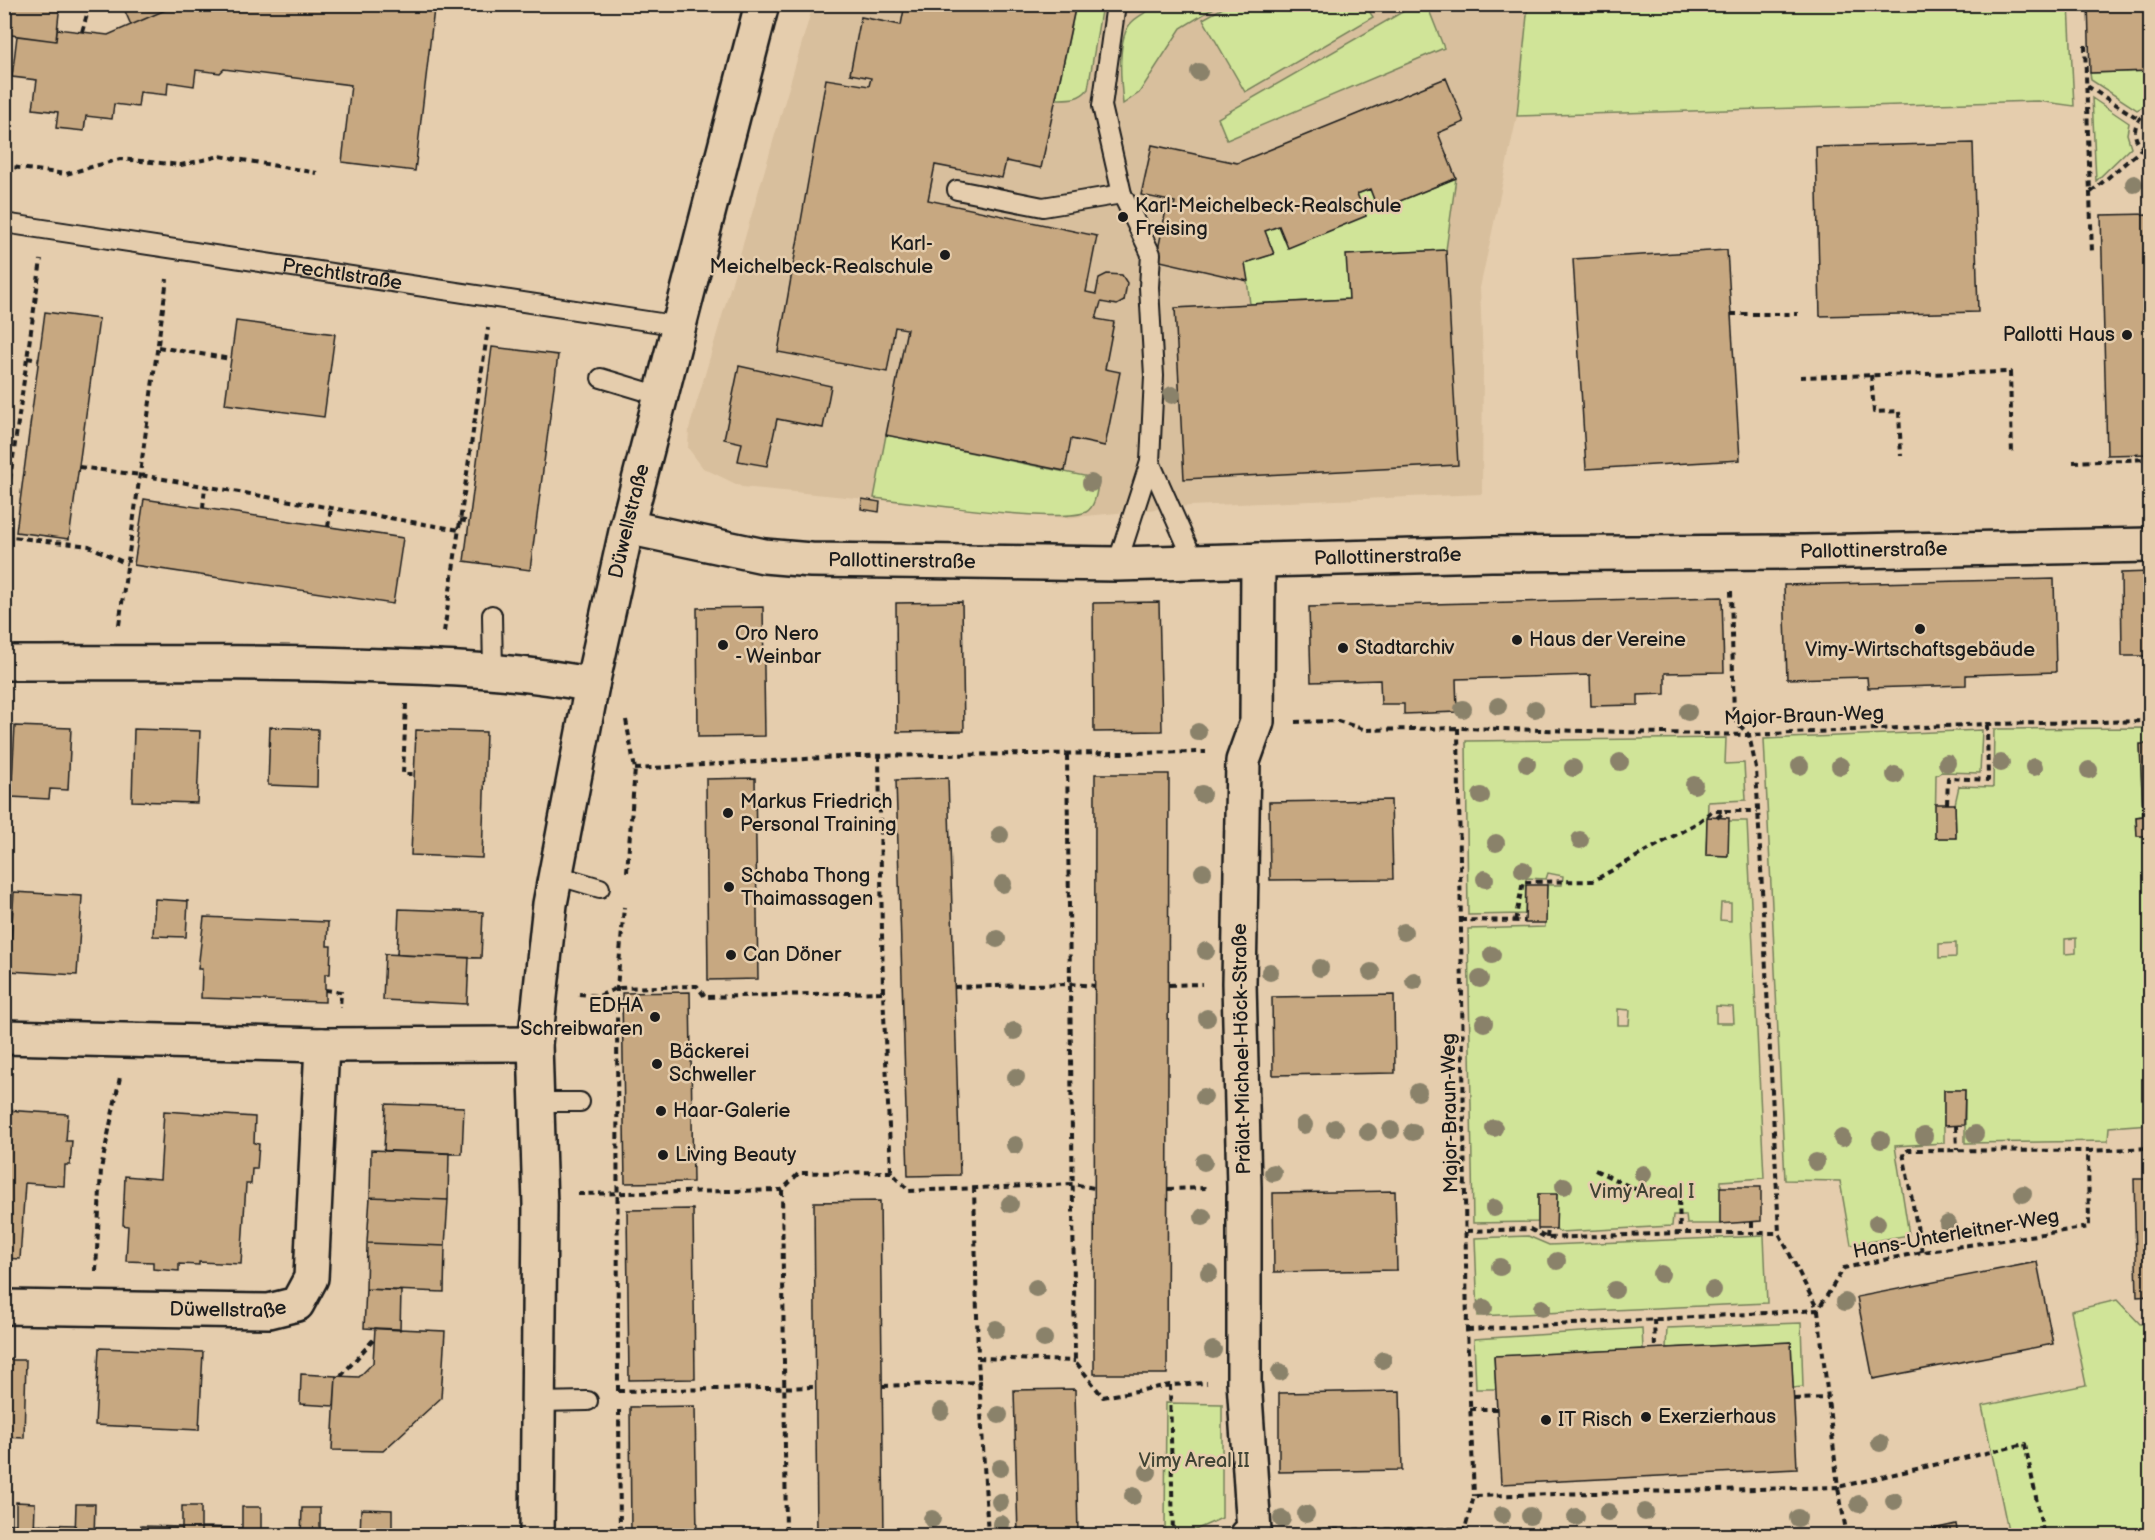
<svg xmlns="http://www.w3.org/2000/svg" width="2155" height="1540" viewBox="0 0 2155 1540" font-family="'Balsamiq Sans',sans-serif">
	<style>
		.built { fill: #d8bf9d }
		.green { fill: #d0e498; stroke: #76805a; stroke-width: 1.5; fill-rule: evenodd }
		.building { fill: #c7a881; stroke: #1c1c1c; stroke-width: 1.5 }
		.lines { fill: none; stroke-linecap: round; stroke-linejoin: round }
		.lane-casing { stroke: #1c1c1c; stroke-width: 22 }
		.street-casing { stroke: #1c1c1c; stroke-width: 38 }
		.path { stroke: #1c1c1c; stroke-width: 4; stroke-dasharray: 6 4.5; stroke-linecap: butt }
		.lane { stroke: #e5cdad; stroke-width: 18 }
		.street { stroke: #e5cdad; stroke-width: 33 }
		.tree { fill: #8a826b }
		.poi-dot { fill: #1c1c1c; stroke: #e5cdad; stroke-width: 2 }
		.labels { text-anchor: middle; dominant-baseline: central; stroke-width: 5; stroke-linejoin: round; paint-order: stroke }
		.poi-label { font-size: 20px; fill: #1c1c1c; stroke: #e5cdad; text-anchor: start }
		.street-label { font-size: 20px; fill: #1c1c1c; stroke: #e5cdad }
		.park-label { font-size: 20px; fill: #404435; stroke: #e5cdad }
	</style>
	<rect width="100%" height="100%" fill="#e5cdad"/>
	<filter id="ink" filterUnits="userSpaceOnUse"><feTurbulence type="fractalNoise" baseFrequency=".0167" numOctaves="2"/><feDisplacementMap in="SourceGraphic" scale="12" xChannelSelector="R" yChannelSelector="G"/><feConvolveMatrix kernelMatrix="1 2 1 2 8 2 1 2 1" color-interpolation-filters="sRGB"/></filter>
	<g filter="url(#ink)">
		<path class="built" d="M813 5H1528L1517 116 1480 288 1483 361 1482 494 1190 506 1065 518 742 487 703 468 688 448 689 429Z"/>
		<path class="green" d="M1160 4 1219 5 1181 28 1139 93 1123 104C1121 84 1116 37 1132 22 1139 15 1151 10 1160 4Z
			M1416 4 1427 5 1444 48 1227 140 1218 118Z
			M1076 5H1102L1088 89C1079 100 1069 99 1056 99Z
			M1228 5H1365L1373 17 1245 92 1203 19Z
			M1528 5H2069L2074 106 2038 101 1517 116Z
			M2150 71V103L2137 110 2091 80 2090 73Z
			M2092 98 2129 123 2127 134 2131 147 2096 181Z
			M1456 178 1446 250 1347 255 1349 299 1250 304 1245 263 1274 254 1265 231 1279 226 1366 215 1357 194 1370 189 1378 210Z
			M886 435 1099 479C1097 488 1096 507 1086 512 1061 524 910 502 874 498Z
			M2150 728V744L2140 745 2143 816 2136 817 2137 836H2150V1079H2142V1099H2150V1124L2109 1127 2108 1141 1965 1143V1090H1944V1143L1895 1146 1909 1235 1851 1245 1840 1181 1785 1180 1764 739 1982 730 1980 773 1941 772 1936 775 1935 838H1956L1955 804 1959 786 1993 787 1994 729ZM2076 938V953L2065 954V939ZM1956 943V957L1939 958V944Z
			M1726 738 1725 764 1744 763 1746 800 1708 802 1706 855 1727 856 1728 821H1747L1764 1178 1721 1181 1720 1224H1687L1686 1215H1673L1672 1226 1560 1232 1556 1229 1557 1195 1538 1194V1222L1473 1223 1468 929 1545 927 1547 885H1562L1563 876 1548 873 1546 879 1526 878 1525 914 1468 915 1466 741ZM1721 903H1731V921L1720 920ZM1716 1006 1733 1007 1734 1023H1716ZM1618 1009 1630 1010 1629 1025H1618Z
			M1528 1236 1549 1245 1764 1236 1767 1303 1478 1316 1475 1238Z
			M2117 1300 2140 1324 2150 1323V1535H2009L1982 1406 2086 1385 2071 1311Z
			M1801 1323 1803 1387 1793 1388 1791 1342 1666 1348 1667 1328Z
			M1642 1328 1643 1349 1494 1357 1496 1389H1476L1474 1339Z
			M1166 1403 1222 1404V1518L1195 1530H1165Z"/>
		<path class="building" d="M4 4H60L56 41 4 34Z
			M122 4H179L131 25Z
			M179 4H420L419 7 434 9 415 171 342 162 351 85 224 69 220 73 196 70 194 86 168 82 167 95 140 92 138 107 114 104 112 119 86 116 84 131 56 128 58 112 33 109 37 80 12 77 17 36 56 41 57 29 108 35Z
			M905 4H1076L1041 168 1006 161 1002 178 935 165 928 200 1097 236 1086 292 1096 294 1099 278 1107 274 1122 275 1127 283 1124 301 1117 305 1101 302 1096 319 1114 322 1105 369 1120 372 1105 446 1071 439 1065 471 886 435 907 329 895 327 887 372 778 352 826 79 869 86 871 78 850 74 861 17 901 25Z
			M2088 4H2150V71L2090 73Z
			M1446 78 1464 122 1438 133 1456 178 1378 210 1370 189 1357 194 1366 216 1288 248 1279 226 1265 231 1274 254 1245 263 1248 281 1156 260 1166 210 1173 211 1175 202 1141 195 1152 145 1237 163Z
			M1973 143 1978 312 1820 316 1816 147Z
			M2150 214V454L2107 455 2101 215Z
			M1446 250 1458 465 1184 479 1175 308 1349 299 1346 255Z
			M1727 250 1740 460 1586 469 1573 259Z
			M45 312 99 319 69 539 16 532Z
			M236 321 335 334 324 417 225 404Z
			M492 347 558 355 530 570 464 561Z
			M739 366 831 386 823 428 777 419 767 466 738 461 742 443 724 439Z
			M144 499 403 538 393 604 134 565Z
			M862 499 880 502 879 512 861 509Z
			M2150 572V656H2122L2121 573Z
			M2054 579 2056 672 1966 675V685L1868 688 1867 677 1787 679 1784 585Z
			M1722 597 1724 672 1665 673V694L1638 695V705L1591 706 1590 675 1456 679 1457 712 1404 714V704H1381L1380 680 1311 682 1309 607Z
			M962 602 964 731 897 732 896 603Z
			M1159 602 1162 731 1094 732 1093 603Z
			M763 607 765 736 698 737 697 608Z
			M15 726 71 728 68 790 50 789 49 799 11 797Z
			M270 727 318 729 317 787 268 785Z
			M4 728H11L9 769H4Z
			M134 729 200 731 197 803 132 801Z
			M416 730 486 732 482 858 411 855Z
			M2140 744H2150V836H2137L2136 817 2143 816Z
			M1095 774H1169L1167 1374H1094Z
			M755 778 758 979 708 980 706 779Z
			M948 778 960 1175 908 1176 896 780Z
			M1391 800 1393 879 1270 880 1269 802Z
			M1935 804H1955L1956 838H1935Z
			M1707 817 1729 818 1728 856 1706 855Z
			M4 877H6L7 930H4Z
			M1526 885H1547L1546 923H1525Z
			M14 892 82 896 77 975 9 971Z
			M155 899 188 901 186 937 153 936Z
			M399 909 483 912 481 958 397 955Z
			M204 917 328 922 327 946H331L330 974H325V1002L201 998 202 969H198Z
			M385 954 469 958 467 1004 383 1000Z
			M690 992 693 1182 625 1183 622 993Z
			M1394 995 1395 1073 1273 1075 1272 997Z
			M2142 1079H2150V1129V1099L2142 1100Z
			M1944 1090H1965L1964 1125 1944 1126Z
			M386 1104 464 1107 462 1154 384 1151Z
			M4 1110 68 1114 66 1141H72L70 1165H65L64 1186 25 1183 20 1259 4 1258Z
			M164 1111 255 1117 254 1143 259 1144 257 1169H252L251 1184H246L241 1264 199 1262V1265L179 1264V1271L153 1269V1262L126 1261 128 1226 123 1225 125 1176 160 1179Z
			M371 1150 449 1153 448 1200 370 1197Z
			M2134 1179H2150V1296L2137 1297Z
			M1720 1187H1761V1221L1720 1224Z
			M1395 1191 1397 1270 1274 1272 1273 1193Z
			M1538 1194H1557L1556 1229H1538Z
			M370 1197 448 1200 445 1246 367 1243Z
			M880 1201 884 1536H817L814 1202Z
			M693 1209 695 1379 629 1380 627 1210Z
			M367 1243 445 1246 444 1292 366 1289Z
			M2037 1262 2053 1344 1873 1379 1857 1297Z
			M366 1289 401 1291 400 1330 364 1328Z
			M375 1328 445 1331 441 1398 383 1451 332 1450 336 1376 359 1377 373 1363Z
			M1791 1342 1797 1469 1501 1484 1494 1356Z
			M99 1348 203 1352 199 1430 95 1425Z
			M4 1360H26L24 1438 4 1437Z
			M301 1374 336 1376 334 1406 300 1404Z
			M1075 1389 1078 1536H1018L1014 1390Z
			M1400 1391 1402 1470 1279 1472V1393Z
			M695 1406 697 1536H631L630 1407Z
			M16 1502 35 1503 34 1536H16Z
			M76 1504H95L94 1536H75Z
			M182 1506H201V1536H182Z
			M242 1507H261V1536H242Z
			M302 1508H320V1536H301Z
			M361 1509 392 1510V1536H360Z
			M4 1524H16V1536H4Z
			M34 1524 75 1525V1536H34Z
			M1956 1524 1958 1536H1902Z
			M141 1526 182 1527V1536H141Z
			M201 1527 242 1528V1536H201Z
			M261 1529H301V1536H261Z
			M320 1530 360 1531V1536H320Z
			M392 1531 477 1533V1536H392Z"/>
		<g class="lines">
			<g class="lane-casing">
				<g id="lane">
					<path d="M1116 4 1102 106 1122 194 1151 254 1149 287 1154 376 1150 462 1195 563"/>
					<path d="M957 190 1043 207 1122 194"/>
					<path id="s1" d="M4 223 680 326"/>
					<path d="M601 378 661 396"/>
					<path d="M1117 564 1150 462"/>
					<path d="M492 615 493 672"/>
					<path d="M556 875 600 888"/>
					<path d="M537 1102H580"/>
					<path d="M538 1402 588 1401"/>
				</g>
			</g>
			<g class="street-casing">
				<g id="street">
					<path id="s2" d="M627 527 764 556 811 560 1117 564 1491 554 1804 552 2150 545"/>
					<path d="M4 663C131 663 257 661 383 666 453 668 524 671 592 685"/>
					<path d="M4 1037 322 1045 535 1044"/>
					<path id="s3" d="M4 1307 269 1311 297 1304 311 1278 322 1045"/>
					<path id="s4" d="M537 1536 540 1205 535 1044 550 904 592 685 627 527 762 4"/>
					<path d="M1247 1536 1254 1531 1244 1381V1187L1239 983 1243 761 1257 722 1258 560"/>
				</g>
			</g>
			<path class="path" d="M82 32 90 4
				M2085 45 2092 253
				M2087 86 2139 119
				M2150 111C2130 120 2130 144 2150 152
				M4 166 66 174 120 159 181 165 220 156 317 173
				M2091 192 2143 148
				M1731 314H1798
				M158 347 231 359
				M27 358 39 360
				M1871 375 1874 412 1899 411 1901 456
				M1800 377 2010 372 2012 455
				M2073 462 2150 459
				M79 467 140 475 459 530
				M203 508 205 486
				M460 520 469 522
				M4 521 41 260
				M328 527 331 508
				M4 536 89 546 127 564
				M119 625 167 279
				M444 632 488 328
				M406 704 403 774H415
				M626 720 635 769 627 872
				M1295 722 1338 721 1366 730 1458 728 1749 735 1987 724 2150 721
				M1458 728 1467 1330 1474 1496
				M879 755 883 992 891 1172
				M1067 755 1075 1361 1103 1397 1170 1385 1207 1383
				M635 769 857 756 1206 752
				M1947 804 1948 778 1988 780 1987 724
				M1717 818 1725 811H1757
				M1460 920 1525 921
				M1515 921 1523 882 1593 881 1697 823 1712 811H1725
				M1169 985 1202 984
				M954 987 1071 984 1095 986
				M325 990 341 992 340 1008
				M579 994 599 996 617 988 697 986 705 997 883 992
				M1956 1126 1957 1150
				M1595 1170 1635 1189 1673 1191 1679 1195 1680 1233
				M974 1187 978 1358
				M1168 1189 1206 1188
				M782 1190 786 1536
				M578 1194 782 1190 799 1173 891 1172 909 1191 1073 1184 1094 1188
				M1752 1221V1232
				M1467 1231 1530 1229 1547 1238 1680 1233H1779
				M1547 1238 1548 1228
				M1922 1252 1903 1153 1908 1150 2088 1151
				M96 1271 101 1169 120 1077
				M1654 1319 1655 1348
				M1467 1330 1818 1310 1779 1233 1756 768 1749 735 1734 719 1731 591
				M341 1376 374 1339
				M1170 1385 1173 1536
				M883 1386 982 1382
				M618 1391 617 988 624 907
				M618 1391 815 1387
				M1794 1399 1828 1398
				M1470 1409H1497
				M619 1410 620 1536
				M1291 1530 1465 1529 1474 1496 1838 1487 1818 1310 1844 1268 1922 1252 2089 1227 2088 1151 2150 1148
				M988 1536 978 1358 1075 1361
				M1847 1536 1838 1487 2025 1444 2044 1536"/>
			<use href="#lane" class="lane"/>
			<use href="#street" class="street"/>
		</g>
		<g class="tree">
			<circle cx="1199" cy="72" r="9"/>
			<circle cx="2134" cy="184" r="9"/>
			<circle cx="1172" cy="395" r="9"/>
			<circle cx="1091" cy="483" r="9"/>
			<circle cx="1498" cy="706" r="9"/>
			<circle cx="1463" cy="709" r="9"/>
			<circle cx="1535" cy="709" r="9"/>
			<circle cx="1688" cy="712" r="9"/>
			<circle cx="1198" cy="732" r="9"/>
			<circle cx="1620" cy="762" r="9"/>
			<circle cx="1947" cy="763" r="9"/>
			<circle cx="2001" cy="763" r="9"/>
			<circle cx="1527" cy="764" r="9"/>
			<circle cx="1800" cy="766" r="9"/>
			<circle cx="1840" cy="766" r="9"/>
			<circle cx="2034" cy="767" r="9"/>
			<circle cx="1573" cy="768" r="9"/>
			<circle cx="2089" cy="770" r="9"/>
			<circle cx="1895" cy="775" r="9"/>
			<circle cx="1694" cy="785" r="9"/>
			<circle cx="1202" cy="794" r="9"/>
			<circle cx="1481" cy="796" r="9"/>
			<circle cx="1000" cy="835" r="9"/>
			<circle cx="1580" cy="840" r="9"/>
			<circle cx="1496" cy="843" r="9"/>
			<circle cx="1523" cy="870" r="9"/>
			<circle cx="1203" cy="872" r="9"/>
			<circle cx="1485" cy="879" r="9"/>
			<circle cx="1003" cy="884" r="9"/>
			<circle cx="1404" cy="932" r="9"/>
			<circle cx="997" cy="939" r="9"/>
			<circle cx="1206" cy="951" r="9"/>
			<circle cx="1492" cy="955" r="9"/>
			<circle cx="1320" cy="968" r="9"/>
			<circle cx="1270" cy="972" r="9"/>
			<circle cx="1371" cy="972" r="9"/>
			<circle cx="1480" cy="979" r="9"/>
			<circle cx="1414" cy="981" r="9"/>
			<circle cx="1207" cy="1018" r="9"/>
			<circle cx="1484" cy="1023" r="9"/>
			<circle cx="1014" cy="1031" r="9"/>
			<circle cx="1016" cy="1077" r="9"/>
			<circle cx="1418" cy="1092" r="9"/>
			<circle cx="1204" cy="1097" r="9"/>
			<circle cx="1304" cy="1125" r="9"/>
			<circle cx="1335" cy="1128" r="9"/>
			<circle cx="1494" cy="1128" r="9"/>
			<circle cx="1391" cy="1130" r="9"/>
			<circle cx="1368" cy="1132" r="9"/>
			<circle cx="1413" cy="1132" r="9"/>
			<circle cx="1975" cy="1134" r="9"/>
			<circle cx="1924" cy="1136" r="9"/>
			<circle cx="1842" cy="1138" r="9"/>
			<circle cx="1881" cy="1140" r="9"/>
			<circle cx="1015" cy="1145" r="9"/>
			<circle cx="1204" cy="1162" r="9"/>
			<circle cx="1816" cy="1162" r="9"/>
			<circle cx="1273" cy="1173" r="9"/>
			<circle cx="1643" cy="1174" r="9"/>
			<circle cx="1564" cy="1186" r="9"/>
			<circle cx="2023" cy="1194" r="9"/>
			<circle cx="1010" cy="1204" r="9"/>
			<circle cx="1494" cy="1208" r="9"/>
			<circle cx="1203" cy="1217" r="9"/>
			<circle cx="1877" cy="1223" r="9"/>
			<circle cx="1948" cy="1224" r="9"/>
			<circle cx="1557" cy="1261" r="9"/>
			<circle cx="1500" cy="1267" r="9"/>
			<circle cx="1209" cy="1273" r="9"/>
			<circle cx="1661" cy="1274" r="9"/>
			<circle cx="1036" cy="1288" r="9"/>
			<circle cx="1615" cy="1290" r="9"/>
			<circle cx="1713" cy="1290" r="9"/>
			<circle cx="1845" cy="1302" r="9"/>
			<circle cx="1484" cy="1308" r="9"/>
			<circle cx="1542" cy="1308" r="9"/>
			<circle cx="996" cy="1329" r="9"/>
			<circle cx="1044" cy="1339" r="9"/>
			<circle cx="1213" cy="1350" r="9"/>
			<circle cx="1383" cy="1360" r="9"/>
			<circle cx="1280" cy="1372" r="9"/>
			<circle cx="941" cy="1411" r="9"/>
			<circle cx="999" cy="1415" r="9"/>
			<circle cx="1880" cy="1443" r="9"/>
			<circle cx="1000" cy="1468" r="9"/>
			<circle cx="1148" cy="1472" r="9"/>
			<circle cx="1133" cy="1496" r="9"/>
			<circle cx="1894" cy="1501" r="9"/>
			<circle cx="1000" cy="1502" r="9"/>
			<circle cx="1859" cy="1504" r="9"/>
			<circle cx="1608" cy="1512" r="9"/>
			<circle cx="1645" cy="1512" r="9"/>
			<circle cx="1306" cy="1514" r="9"/>
			<circle cx="1502" cy="1515" r="9"/>
			<circle cx="1530" cy="1516" r="9"/>
			<circle cx="1576" cy="1517" r="9"/>
			<circle cx="1798" cy="1518" r="9"/>
			<circle cx="932" cy="1519" r="9"/>
			<circle cx="1282" cy="1519" r="9"/>
			<circle cx="1001" cy="1524" r="9"/>
		</g>
	</g>
	<g class="poi-dot">
		<circle cx="1123" cy="217" r="6"/>
		<circle cx="945" cy="255" r="6"/>
		<circle cx="2127" cy="335" r="6"/>
		<circle cx="1920" cy="629" r="6"/>
		<circle cx="1517" cy="640" r="6"/>
		<circle cx="723" cy="645" r="6"/>
		<circle cx="1343" cy="648" r="6"/>
		<circle cx="728" cy="813" r="6"/>
		<circle cx="729" cy="887" r="6"/>
		<circle cx="731" cy="955" r="6"/>
		<circle cx="655" cy="1017" r="6"/>
		<circle cx="657" cy="1064" r="6"/>
		<circle cx="661" cy="1111" r="6"/>
		<circle cx="663" cy="1155" r="6"/>
		<circle cx="1646" cy="1417" r="6"/>
		<circle cx="1546" cy="1420" r="6"/>
	</g>
	<g class="labels">
		<g class="poi-label">
			<text x="1135" y="206">Karl-Meichelbeck-Realschule<tspan x="1135" dy="23">Freising</tspan></text>
			<text x="933" y="244" text-anchor="end">Karl-<tspan x="933" dy="23">Meichelbeck-Realschule</tspan></text>
			<text x="2115" y="335" text-anchor="end">Pallotti Haus</text>
			<text x="735" y="634">Oro Nero<tspan x="735" dy="23">- Weinbar</tspan></text>
			<text x="1529" y="640">Haus der Vereine</text>
			<text x="1355" y="648">Stadtarchiv</text>
			<text x="1920" y="650" text-anchor="middle">Vimy-Wirtschaftsgebäude</text>
			<text x="740" y="802">Markus Friedrich<tspan x="740" dy="23">Personal Training</tspan></text>
			<text x="741" y="876">Schaba Thong<tspan x="741" dy="23">Thaimassagen</tspan></text>
			<text x="743" y="955">Can Döner</text>
			<text x="643" y="1006" text-anchor="end">EDHA<tspan x="643" dy="23">Schreibwaren</tspan></text>
			<text x="669" y="1052">Bäckerei<tspan x="669" dy="23">Schweller</tspan></text>
			<text x="673" y="1111">Haar-Galerie</text>
			<text x="675" y="1155">Living Beauty</text>
			<text x="1658" y="1417">Exerzierhaus</text>
			<text x="1558" y="1420">IT Risch</text>
		</g>
		<g class="street-label">
			<text stroke="none"><textPath href="#s1" startOffset="342">Prechtlstraße</textPath></text>
			<text stroke="none"><textPath href="#s4" startOffset="1024">Düwellstraße</textPath></text>
			<text stroke="none"><textPath href="#s2" startOffset="1250">Pallottinerstraße</textPath></text>
			<text stroke="none"><textPath href="#s2" startOffset="764">Pallottinerstraße</textPath></text>
			<text stroke="none"><textPath href="#s2" startOffset="278">Pallottinerstraße</textPath></text>
			<text transform="translate(1804 716) rotate(-2)">Major-Braun-Weg</text>
			<text transform="translate(1242 1049) rotate(-91)">Prälat-Michael-Höck-Straße</text>
			<text transform="translate(1450 1113) rotate(-91)">Major-Braun-Weg</text>
			<text transform="translate(1956 1234) rotate(-10)">Hans-Unterleitner-Weg</text>
			<text stroke="none"><textPath href="#s3" startOffset="224">Düwellstraße</textPath></text>
		</g>
		<g class="park-label">
			<text x="1642" y="1192">Vimy Areal I</text>
			<text x="1194" y="1461">Vimy Areal II</text>
		</g>
	</g>
	<rect width="2155" height="1540" fill="none" stroke="#e5cdad" stroke-width="24"/>
	<rect x="12" y="12" width="2131" height="1516" fill="none" stroke="#1c1c1c" stroke-width="2" filter="url(#ink)"/>
</svg>
